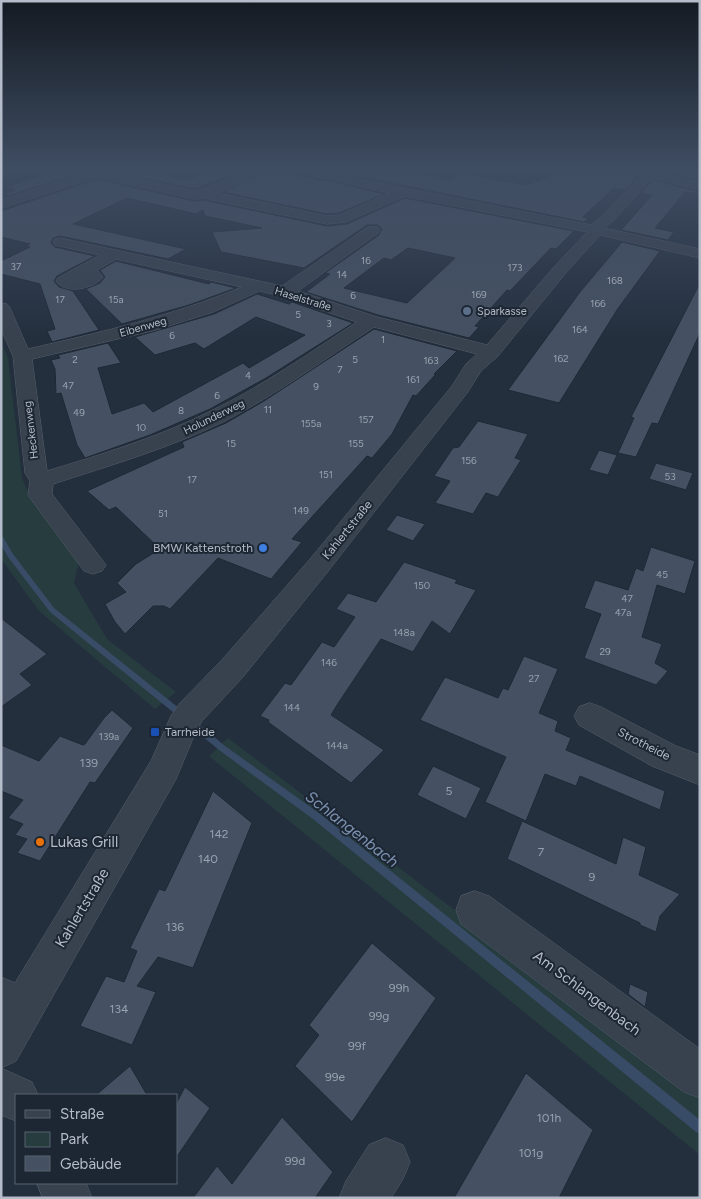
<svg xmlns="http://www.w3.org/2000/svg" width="701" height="1199" viewBox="0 0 701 1199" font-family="Figtree,sans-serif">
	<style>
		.green { fill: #263c3f }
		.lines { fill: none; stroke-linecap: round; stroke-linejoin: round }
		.stream { fill: #394c67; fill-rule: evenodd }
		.building { fill: #455162; stroke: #1f2835; fill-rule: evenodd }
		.minor-casing { stroke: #565f6c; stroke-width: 1 }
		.minor { fill: #38414e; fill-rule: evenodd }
		.service-dot { fill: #5c6f8a; stroke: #1d2633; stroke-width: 2 }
		.shop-dot { fill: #3f7fe0; stroke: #1d2633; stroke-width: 2 }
		.transit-dot { fill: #1a4fb4; stroke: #1d2633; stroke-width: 2 }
		.food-dot { fill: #e8710a; stroke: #1d2633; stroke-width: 2 }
		.labels { text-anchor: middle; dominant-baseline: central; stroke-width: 4; stroke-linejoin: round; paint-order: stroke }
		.number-label { font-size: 10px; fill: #98a1af }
		.far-street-label { font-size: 11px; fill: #b4bcc9; stroke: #1d2633 }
		.far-poi-label { font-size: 11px; fill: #b4bcc9; stroke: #1d2633; text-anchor: start }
		.street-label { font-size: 12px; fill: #b4bcc9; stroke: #1d2633 }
		.poi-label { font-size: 12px; fill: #b4bcc9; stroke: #1d2633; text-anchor: end }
		.near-number-label { font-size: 12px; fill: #98a1af }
		.near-poi-label { font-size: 15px; fill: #b4bcc9; stroke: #1d2633; text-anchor: start }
		.near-street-label { font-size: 15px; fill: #b4bcc9; stroke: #1d2633 }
		.near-water-label { font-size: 16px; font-style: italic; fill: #7c92b1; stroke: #1d2633 }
	</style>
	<rect width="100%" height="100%" fill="#242f3e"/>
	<path class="green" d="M1 342 8 358 22 478 28 492 79 562 74 583 107 639 176 692 155 709 39 611 1 559Z
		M228 738 700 1096V1155L209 756Z"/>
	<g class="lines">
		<path class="stream" d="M1 536 3 537 13 554 54 608 185 713 186 715 185 717 182 718 179 717 50 612 8 557 1 545Z
			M192 720 195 721 225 746 319 813 700 1120V1134L696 1132 313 819 219 750 189 725 188 723 189 721Z"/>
	</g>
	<path class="building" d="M124 169H146L187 180 214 169 225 172 232 169 245 170 194 189 117 172Z
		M351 169H403L451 180 461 173 527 185 568 169H629L630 175 637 177 625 190 614 188 583 217 588 218 584 222 342 173Z
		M662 169H700V180L661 171Z
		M273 170 322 181 325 180 384 194 339 213 327 214 223 192Z
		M55 171 73 175 8 196 4 194 15 190 5 187Z
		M97 179 194 201 203 200 327 226 347 224 405 198 574 231 556 249 551 248 510 291 507 290 475 326 479 327 469 338 378 315 306 292 330 274 325 273 379 235 382 229 378 225H367L304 268 221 252 212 232 262 228 205 216 203 210 196 214 127 198 73 224 186 249 168 259 60 236 53 238 51 243 55 247 95 256 57 276 54 281 59 287 73 291 99 330 52 342 47 331 55 329 40 284 1 274V261L30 247 25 246 30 244 1 237V211ZM408 248 455 258 407 303 344 288 384 258 391 260Z
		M653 180 700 192V194L685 192 655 228 674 232 668 240 621 230 652 195 641 193Z
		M622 242 660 251 617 310 559 403 508 390 580 292Z
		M116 261 209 284 211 282 236 288 189 305 122 324 86 289 100 283 105 277 100 270Z
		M700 283V333L658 424 652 423 636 457 618 453 634 418 631 417Z
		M257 294 289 304 292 302 353 323 266 378 210 409 150 435 85 458 77 445 61 393 56 394 55 369 51 360 60 358 58 355 108 343 121 363 98 368 112 414 144 403 153 412 243 363 249 368 305 335 256 317 204 349 195 343 155 355 135 337 214 314Z
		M374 329 457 351 434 374H436L416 396 413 395 392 434 372 458 367 456 292 539 302 542 271 579 218 558 170 609 164 606H153L125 634 115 622 105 604 126 592 117 583 136 564 160 549 116 507 109 510 87 491 184 447 182 442 226 423 264 401Z
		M478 421 528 434 515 458 521 460 498 497 486 493 473 514 435 503 450 481 434 476 453 448 459 447Z
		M599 450 617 455 608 475 589 470Z
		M656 463 693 473 686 490 649 479Z
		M397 515 425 524 413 541 386 530Z
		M651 547 695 561 685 594 657 585 642 637 662 644 655 663 668 671 656 685 584 658 601 614 584 608 595 580 628 590 636 568 643 571Z
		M404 562 457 580 455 583 476 590 450 634 432 621 413 652 381 639 337 705 331 715 384 750 351 783 268 722 269 720 260 716 285 683 291 685 322 642 334 647 355 617 336 609 348 593 376 602Z
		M1 618 47 654 20 674 32 685 1 707Z
		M524 656 558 669 539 713 558 721 555 731 571 738 566 750 665 791 660 810 580 776 576 786 545 774 526 821 485 802 506 757 420 720 445 677 498 698 503 688 508 690Z
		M112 710 133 728 95 783 90 782 40 861 17 853 27 839 15 835 23 824 8 818 23 800 1 791V745L39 761 60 736 83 745 85 744 104 718Z
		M433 766 481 788 466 819 417 795Z
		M213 791 252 823 193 968 158 957 137 986 156 992 132 1045 80 1026 106 976 124 982 137 951 130 948 159 889 165 891Z
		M522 821 616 864 623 837 646 847 639 875 680 894 660 916 656 932 640 925V923L507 859Z
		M372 943 436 998 352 1122 295 1066 319 1035 309 1025Z
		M630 984 648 992 645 1007 628 994Z
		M130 1066 147 1095H96Z
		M526 1073 593 1130 559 1198H454Z
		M185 1087 210 1108 176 1158V1104Z
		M282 1117 333 1172 315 1198H193L217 1166 232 1184Z"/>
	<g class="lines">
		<g class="minor-casing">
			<path id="minor" d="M72 169H102L105 171 194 191 201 190 252 169H269L267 172 217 193 327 216 339 215 390 193 300 172 298 169H319L363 180 591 225 603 215 641 176 632 174 630 171 631 169H660L658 172 700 182V190L652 178 613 221 604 228 700 249V258L600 235 565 274 498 356 481 371 467 393 329 570 243 677 202 721 196 731 176 779 16 1061 1 1068 32 1082 38 1095H16V1121L1 1115V977L15 983 151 761 171 716 180 703 221 661 311 558 452 386 466 364 477 354 374 327C325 359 277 394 225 421 170 448 111 465 53 484L52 494 106 565 102 571 93 574 84 571 28 495 30 481 25 473 13 356 1 329V303L7 304 10 308 28 349C102 332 172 316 242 287L116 259 97 270 103 277C94 289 65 295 56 281L58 278 100 255 55 245 53 242 55 239 60 238 282 286 368 227H378L380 230 378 233 298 291 377 317 487 345 553 268 587 232 405 196 346 222 327 224 203 198 194 199 97 177 1 208V200L82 174 74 172ZM260 291 280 296 357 322C309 353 263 386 211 411 159 437 103 454 47 471L32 359 156 330 213 312Z
				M590 703 601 707 676 746 700 755V785L652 766 579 725 574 716 579 707Z
				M475 891 489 896 700 1049V1098L684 1092 461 924 456 910 461 896Z
				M386 1138 403 1145 410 1162 403 1179 391 1198H339L346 1181 369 1145Z
				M37 1183H86L92 1198H43Z"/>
		</g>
		<use href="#minor" class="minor"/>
	</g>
	<linearGradient id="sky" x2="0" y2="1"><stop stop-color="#141a22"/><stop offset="0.5" stop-color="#3f4d63"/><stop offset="1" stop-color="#3f4d63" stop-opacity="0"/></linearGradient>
	<rect width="701" height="337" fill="url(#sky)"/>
	<circle class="service-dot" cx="467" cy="311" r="5"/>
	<circle class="shop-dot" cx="263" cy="548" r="5"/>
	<rect class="transit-dot" x="150" y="727" width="10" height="10" rx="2.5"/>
	<circle class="food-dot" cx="40" cy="842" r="5"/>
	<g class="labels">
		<g class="number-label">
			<text x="366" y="260">16</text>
			<text x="16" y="266">37</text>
			<text x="515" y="267">173</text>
			<text x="342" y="274">14</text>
			<text x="615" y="280">168</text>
			<text x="479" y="294">169</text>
			<text x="353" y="295">6</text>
			<text x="60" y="299">17</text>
			<text x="116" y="299">15a</text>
			<text x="598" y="303">166</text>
			<text x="298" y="314">5</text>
			<text x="329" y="323">3</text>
			<text x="580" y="329">164</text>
			<text x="172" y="335">6</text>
			<text x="383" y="339">1</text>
			<text x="561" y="358">162</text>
			<text x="75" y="359">2</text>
			<text x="355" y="359">5</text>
			<text x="431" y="360">163</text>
			<text x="340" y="369">7</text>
			<text x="248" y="375">4</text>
			<text x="413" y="379">161</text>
			<text x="68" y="385">47</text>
			<text x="316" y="386">9</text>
			<text x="217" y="395">6</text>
			<text x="268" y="409">11</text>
			<text x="181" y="410">8</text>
			<text x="79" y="412">49</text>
			<text x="366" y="419">157</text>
			<text x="311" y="423">155a</text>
			<text x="141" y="427">10</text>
			<text x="231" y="443">15</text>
			<text x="356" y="443">155</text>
			<text x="469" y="460">156</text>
			<text x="326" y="474">151</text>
			<text x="670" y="476">53</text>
			<text x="192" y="479">17</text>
			<text x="301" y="510">149</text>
			<text x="163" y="513">51</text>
			<text x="662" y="574">45</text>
			<text x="422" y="585">150</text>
			<text x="627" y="598">47</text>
			<text x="623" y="612">47a</text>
			<text x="404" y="632">148a</text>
			<text x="605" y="651">29</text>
			<text x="329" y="662">146</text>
			<text x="534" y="678">27</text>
			<text x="292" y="707">144</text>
			<text x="109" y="736">139a</text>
			<text x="337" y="745">144a</text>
		</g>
		<g class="far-street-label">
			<text transform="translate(303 299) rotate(17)">Haselstraße</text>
			<text transform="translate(143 327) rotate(-16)">Eibenweg</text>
			<text transform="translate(214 417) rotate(-26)">Holunderweg</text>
			<text transform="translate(31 430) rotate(-97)">Heckenweg</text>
		</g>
		<g class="far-poi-label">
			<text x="477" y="311">Sparkasse</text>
		</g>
		<g class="street-label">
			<text transform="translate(347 530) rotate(-51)">Kahlertstraße</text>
			<text transform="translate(644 744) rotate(27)">Strotheide</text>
		</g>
		<g class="poi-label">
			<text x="253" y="548">BMW Kattenstroth</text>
			<text x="165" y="732" text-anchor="start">Tarrheide</text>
		</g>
		<g class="near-number-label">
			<text x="89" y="763">139</text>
			<text x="449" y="791">5</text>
			<text x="219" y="834">142</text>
			<text x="541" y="852">7</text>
			<text x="208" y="859">140</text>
			<text x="592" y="877">9</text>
			<text x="175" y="927">136</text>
			<text x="399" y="988">99h</text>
			<text x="119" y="1009">134</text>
			<text x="379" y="1016">99g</text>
			<text x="357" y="1046">99f</text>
			<text x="335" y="1077">99e</text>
			<text x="549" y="1118">101h</text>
			<text x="531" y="1153">101g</text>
			<text x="295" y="1161">99d</text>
		</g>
		<g class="near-poi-label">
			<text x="50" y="842">Lukas Grill</text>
		</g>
		<g class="near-street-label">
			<text transform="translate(82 908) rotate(-59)">Kahlertstraße</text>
			<text transform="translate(587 993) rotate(37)">Am Schlangenbach</text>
		</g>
		<g class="near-water-label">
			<text transform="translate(352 829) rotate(38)">Schlangenbach</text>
		</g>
	</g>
	<rect width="701" height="1199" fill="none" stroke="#b4bcc9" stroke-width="5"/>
	<rect x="15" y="1094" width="162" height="90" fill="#1d2633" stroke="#59626f"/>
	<rect x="25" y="1110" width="25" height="8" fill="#38414e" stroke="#59626f"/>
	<text x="60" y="1119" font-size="15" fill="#b4bcc9">Straße</text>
	<rect x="25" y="1132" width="25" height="15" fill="#263c3f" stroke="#59626f"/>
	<text x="60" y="1144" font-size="15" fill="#b4bcc9">Park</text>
	<rect x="25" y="1156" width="25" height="15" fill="#455162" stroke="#59626f"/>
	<text x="60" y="1169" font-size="15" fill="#b4bcc9">Gebäude</text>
</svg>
